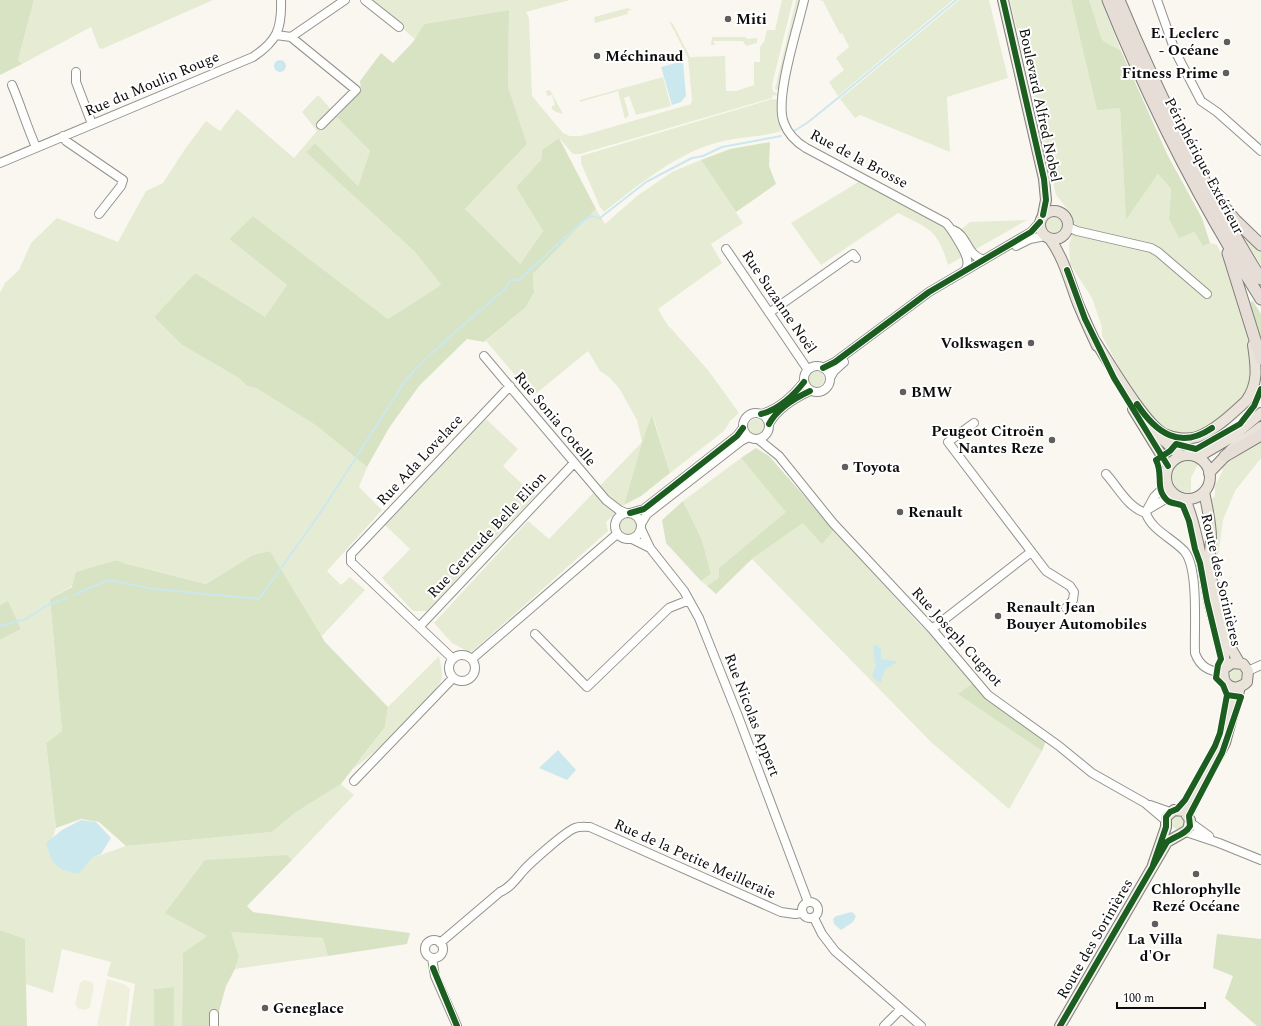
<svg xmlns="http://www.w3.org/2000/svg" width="1261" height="1026" viewBox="0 0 1261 1026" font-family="Spectral,serif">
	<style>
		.green { fill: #e6ecd3 }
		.forest { fill: #d7e3c2 }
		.pitch { fill: #eef0dc }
		.water { fill: #cbe8ef }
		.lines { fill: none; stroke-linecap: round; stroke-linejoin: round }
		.stream { stroke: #cbe8ef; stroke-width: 2 }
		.minor-casing { stroke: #93928f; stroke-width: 10 }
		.major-casing { stroke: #807f7c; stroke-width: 12 }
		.highway-casing { stroke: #807f7c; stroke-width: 13 }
		.minor { stroke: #fefefd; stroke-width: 8 }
		.major { stroke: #e9e3da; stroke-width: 10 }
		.highway { stroke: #e6ddd6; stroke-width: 11 }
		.cycleway-casing { stroke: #fff; stroke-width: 8 }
		.cycleway { stroke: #1b5e20; stroke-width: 6 }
		.poi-dot { fill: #5f5e5c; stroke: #fff; stroke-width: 1.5 }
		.labels { text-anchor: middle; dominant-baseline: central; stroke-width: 4; stroke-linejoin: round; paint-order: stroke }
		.poi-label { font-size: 15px; font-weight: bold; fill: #0c0c0c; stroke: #fff; text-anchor: start }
		.street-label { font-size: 15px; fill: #0c0c0c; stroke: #fff }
	</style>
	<rect width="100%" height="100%" fill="#faf7f0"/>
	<path class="green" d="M34 0H213L102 49 99 48 91 27 22 64 18 60Z
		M368 0H570L526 12 529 18 532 96 563 133 570 136H581L691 104 692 100 688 58 669 21 673 24 690 57 725 56 726 91H736L754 85V62H760V47L764 42 767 30H775L782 0H793L772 85 773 91 780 96 773 95 772 98 580 154H573L559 138 542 150 541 160 516 187 543 231 519 265 465 209 527 144 508 88 509 10 424 24 415 39Z
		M796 0H802L780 91 775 89Z
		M819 0H953L838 96 829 82 844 70 836 58 849 47 842 33 840 34 823 1Z
		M959 0H989L1008 78 947 97 950 152 860 115 855 118 840 99Z
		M1010 0H1071L1097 109 1120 108 1126 220 1158 174 1171 189 1169 219 1179 237 1194 232 1203 246 1210 243 1217 245C1237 284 1250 330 1251 373 1251 377 1253 384 1251 388 1242 403 1224 418 1208 426 1193 433 1177 437 1162 427 1142 413 1115 359 1102 336V327L1092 298 1070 264 1069 245 1075 225 1072 215 1056 195Z
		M1089 0H1101L1121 51 1102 40Z
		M628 8 632 10 627 11 628 14 595 23 594 17Z
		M712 37H745L747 39 757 38V43L746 46 743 41H713L715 45H711Z
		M663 77 671 106 636 115 629 96 624 98 629 115 625 119 618 91 580 102V100Z
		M550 90 563 114 556 112 552 109V106L555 105 552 95 547 96 546 91Z
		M318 95 370 151 358 186 315 143 307 152 415 252 441 285 388 319 253 216 229 239 287 285 265 318 195 273 154 317 182 345 239 378 247 386 256 388 317 426 367 467 359 487 382 510 327 571 341 585 350 577 365 590 321 637 270 551 253 555 206 584 123 563 116 560 50 599 62 731 46 743 56 828 52 839 46 843 79 874 92 858 126 846 272 832 296 812 341 784 354 795 292 860 287 855 166 912 207 936 183 953 182 1026H174V987L154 989V1026H129L135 984 107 976 111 962 62 949 53 993 26 984 25 939 0 930V640L21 629 8 602 0 605V293L5 283 19 270 31 243 57 218 118 242 146 191 163 183 185 149 206 121 220 131 237 109 294 158 317 131 302 112Z
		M772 99 779 100 785 130C761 138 736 136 712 144 672 157 637 186 604 212L600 207 581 163V156Z
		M701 160 743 223 711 244 722 263 658 309 667 324 708 370 739 413 730 421 724 431 670 473 653 416 642 442 624 505 606 522 608 531 474 650 469 652 452 643 434 623 528 521 549 539 642 442 637 420 619 388 609 377 600 371 588 351 533 396 486 341 525 308 534 293 533 274 596 209 605 224 637 196 672 172Z
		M860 181 937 220 953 236 970 222 1027 220 948 265C937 228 929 229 898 213L821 265 791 223Z
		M1044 224a10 10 0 1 1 20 0a10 10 0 1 1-20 0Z
		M1249 238 1261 249V265L1245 240Z
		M808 379a8 8 0 1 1 16 0a8 8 0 1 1-16 0Z
		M748 427a8 8 0 1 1 16 0a8 8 0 1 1-16 0Z
		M486 419 518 449 503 466 535 496 427 611H413L382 578 410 549 385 525Z
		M1261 438V458L1235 491 1223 520 1218 557 1212 554 1210 500 1215 496V486L1223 470 1221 467 1228 458Z
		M741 458 787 512 719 568 720 578 707 586 701 581 711 574 702 540 683 501Z
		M1189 460 1198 464 1191 478V493L1182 492 1176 488 1171 476 1177 464Z
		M619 526a9 9 0 1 1 18 0a9 9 0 1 1-18 0Z
		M803 523 834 530 920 625 937 640 973 683 959 694 1042 751 1009 809 931 742 752 559Z
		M439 656C440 662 443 672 442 678 438 695 370 758 353 769L385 727 388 707Z
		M1230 675a7 7 0 1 1 14 0a7 7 0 1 1-14 0Z
		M1171 822a7 7 0 1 1 14 0a7 7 0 1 1-14 0Z
		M230 932 324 938 328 956 235 969 239 957Z"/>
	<path class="forest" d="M0 0H34L18 60 22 64 0 75Z
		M1071 0H1089L1102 40 1121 51 1168 156 1202 218 1210 243 1203 246 1194 232 1179 238 1169 219 1171 189 1158 174 1126 220 1120 108 1097 110Z
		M509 10 508 87 527 144 465 209 520 264 543 231 516 187 541 160 542 150 559 138 596 209 533 274 534 293 525 308 484 342 467 339 419 386 389 428 367 467 317 426 256 388 247 386 239 378 182 345 154 317 195 273 265 317 287 285 229 239 253 216 388 319 441 285 415 252 306 152 315 143 358 186 370 151 337 117 361 90 360 81 381 53 393 63 413 42 424 24Z
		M770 142 769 166 776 184 736 212 701 160 730 149Z
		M1253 301 1261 314V343L1250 302Z
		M652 415 670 473 641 496 624 505 642 442Z
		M756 448 769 456 834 530 822 544 803 523 752 559 716 594 707 586 719 578V568L786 512 741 458Z
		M683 501 702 540 711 574 701 581 666 543 662 520Z
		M270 551 325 642 388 707 385 727 341 784 296 812 272 832 126 846 99 822 81 819 56 828 46 743 62 731 50 599 72 587 76 572 117 560 123 563 206 584 253 555Z
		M8 601 21 629 0 640V605Z
		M973 683 1046 741 1042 751 958 694Z
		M287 855 292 860 247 906 253 912 410 933 407 944 328 956 323 938 231 932 239 957 235 969 226 986 215 1026H182L183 953 207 936 165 913 205 860Z
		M0 930 25 939 27 1026H0Z
		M1217 934 1261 939V1026H1257L1225 998 1233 976 1213 968Z
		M174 987V1026H154V989Z"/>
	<path class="pitch" d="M107 979 126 985 130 989 126 1026H97Z
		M84 980 92 982 94 986 90 1007 85 1010 79 1009 75 1004 80 983Z"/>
	<path class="water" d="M274 66a6 6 0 1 1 12 0a6 6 0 1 1-12 0Z
		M683 61 686 96 681 102 672 105 661 67Z
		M877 645 881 649V659L896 661V663L885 669 881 682 876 681 872 675 876 667 873 651 874 646Z
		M558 750 576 770 567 780 539 768Z
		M81 820 96 822 111 838 101 854 92 858 79 874C56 869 52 865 46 843L62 830Z
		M852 912 856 916 853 922 841 930 834 924 833 919 836 916Z"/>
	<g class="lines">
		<path class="stream" d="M794 131 807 123 843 94 956 0
			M74 595 108 580 154 589 259 599 321 512 405 381C435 347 471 319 505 289L511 280H519L585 219 591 216 600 218 646 182 692 158 703 156 722 147 781 136
			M48 605 67 598
			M0 626 26 619 46 606"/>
		<g class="minor-casing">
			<path id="minor" d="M365 0 399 27
				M804 0C798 27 774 99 784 123 788 134 796 142 806 148L946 223C951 228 966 252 967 259 968 263 968 265 966 269
				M1157 0 1175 51 1201 101 1217 112 1261 151
				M276 35 291 37 345 0
				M291 37 356 90 321 125
				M76 72V82L92 124
				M12 85C21 106 27 127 36 147
				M63 136 66 141 123 180 121 186 99 214
				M0 163 253 57C277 41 282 29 281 0
				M1068 227 1077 231 1151 248 1158 252 1207 294
				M953 230C967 235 967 255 982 259
				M1016 246 1030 239 1045 236
				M726 249 808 370
				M769 313 853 254 856 258
				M484 356 606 500 619 510 626 513
				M804 379a13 13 0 1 1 26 0a13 13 0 1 1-26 0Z
				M823 368 835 362 929 292 1031 232 1040 222
				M830 378 834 371 844 362
				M743 426a13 13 0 1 1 26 0a13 13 0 1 1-26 0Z
				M761 414C778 410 794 395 804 382
				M974 423 948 442 1046 571 1070 586 1074 592 1073 600 1066 608
				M769 424C777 409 795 398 810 391
				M758 439 779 456 833 523 932 629 988 695 1059 746 1092 773 1145 803 1165 820
				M1106 474C1118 487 1128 508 1146 513
				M1167 484 1154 497 1147 510 1174 494
				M1147 510 1146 513C1151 530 1174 539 1185 552 1199 570 1194 630 1195 653 1200 667 1209 671 1223 673
				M615 526a13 13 0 1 1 26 0a13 13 0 1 1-26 0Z
				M630 513 644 509 737 436 743 428
				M641 524 647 514 741 441 749 437
				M632 539 650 548 641 529
				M650 548 684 591 699 618 738 716 808 902
				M420 626 574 463
				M932 629 1031 552
				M535 634 587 687 669 608 689 600
				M449 668a13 13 0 1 1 26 0a13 13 0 1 1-26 0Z
				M453 659 351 562V554L510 386
				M472 659 617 534
				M1248 671 1261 665
				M354 781 453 678
				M1150 805 1170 812
				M1191 823 1209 836
				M1186 832 1219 843 1261 860
				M802 910a8 8 0 1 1 16 0a8 8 0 1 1-16 0Z
				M814 918 822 934 835 951 921 1026
				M425 949a9 9 0 1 1 18 0a9 9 0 1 1-18 0Z
				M440 943 500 892C510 888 516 879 523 871 530 863 566 831 575 828 580 826 585 827 590 827L781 912 795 914 803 913
				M432 958 435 976 457 1026
				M214 1026V1014
				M884 1026 901 1009"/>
		</g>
		<g class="major-casing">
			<path id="major" d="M1003 0 1044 179 1046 200 1043 215
				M1040 225a14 14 0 1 1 28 0a14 14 0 1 1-28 0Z
				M1050 239C1063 257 1069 279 1077 301 1083 316 1090 331 1097 346
				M1095 341C1109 362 1144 423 1164 434 1173 438 1186 440 1197 437 1214 431 1232 414 1246 401 1259 383 1256 366 1253 345
				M1133 409 1168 466
				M1156 433 1181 456
				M1166 477a22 22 0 1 1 44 0a22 22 0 1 1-44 0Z
				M1198 457 1232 437 1261 413
				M1209 473 1232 449 1261 427
				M1204 492C1207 506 1211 523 1211 538 1211 546 1209 554 1210 562 1212 595 1221 635 1239 662
				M1185 499C1197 528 1203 568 1209 600 1213 619 1219 637 1224 656 1226 665 1220 675 1226 683 1232 690 1241 688 1247 682L1248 671 1243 664 1232 663 1225 668
				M1227 712 1231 687
				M1187 813 1225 743 1240 687
				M1060 1026 1167 842 1188 830 1190 820 1184 811 1174 810 1166 817V827L1153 865"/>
		</g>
		<g class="highway-casing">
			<path id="highway" d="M1108 0C1150 104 1201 204 1261 299
				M1119 0C1159 96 1206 191 1261 279
				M1227 210 1235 220 1261 245
				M1228 253 1261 359
				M1225 456 1261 435"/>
		</g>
		<use href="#minor" class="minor"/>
		<use href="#major" class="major"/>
		<use href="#highway" class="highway"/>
		<g class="cycleway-casing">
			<path id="cycleway" d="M1003 0 1044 179 1046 200 1043 215
				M1067 270 1085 319 1114 378 1168 466
				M823 368 835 362 929 292 1031 232 1040 222
				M1137 404C1156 433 1180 450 1212 428
				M761 414C778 410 794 395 804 382
				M769 424C777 409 795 398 810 391
				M630 513 644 509 737 436 743 428
				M1153 865 1166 827V817L1170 812 1177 809 1185 800 1215 746 1220 733 1227 695 1223 685 1216 678 1218 665 1221 659 1207 601 1200 563 1195 549 1189 521 1183 506C1178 503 1172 504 1168 501 1154 489 1164 475 1156 460L1170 451 1176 444 1196 449 1240 424 1254 406 1261 389
				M433 968 457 1026
				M1060 1026 1167 842C1175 836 1185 835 1190 826L1189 816 1222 753 1241 697 1227 695"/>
		</g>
		<use href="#cycleway" class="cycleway"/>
	</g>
	<g class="poi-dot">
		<circle cx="728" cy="19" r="4"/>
		<circle cx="1227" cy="42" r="4"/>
		<circle cx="597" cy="56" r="4"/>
		<circle cx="1226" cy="73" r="4"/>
		<circle cx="1031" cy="343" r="4"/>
		<circle cx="903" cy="392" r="4"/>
		<circle cx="1052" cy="440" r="4"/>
		<circle cx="845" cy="467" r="4"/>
		<circle cx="900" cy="512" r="4"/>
		<circle cx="998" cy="616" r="4"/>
		<circle cx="1196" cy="874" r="4"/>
		<circle cx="1155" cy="924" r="4"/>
		<circle cx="265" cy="1008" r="4"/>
	</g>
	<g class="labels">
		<g class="poi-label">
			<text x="736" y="19">Miti</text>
			<text x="1219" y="33" text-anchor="end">E. Leclerc<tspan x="1219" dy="17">- Océane</tspan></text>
			<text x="605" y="56">Méchinaud</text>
			<text x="1218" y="73" text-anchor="end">Fitness Prime</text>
			<text x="1023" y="343" text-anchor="end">Volkswagen</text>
			<text x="911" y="392">BMW</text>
			<text x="1044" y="431" text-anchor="end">Peugeot Citroën<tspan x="1044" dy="17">Nantes Reze</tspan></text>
			<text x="853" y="467">Toyota</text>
			<text x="908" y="512">Renault</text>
			<text x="1006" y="607">Renault Jean<tspan x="1006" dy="17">Bouyer Automobiles</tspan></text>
			<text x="1196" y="889" text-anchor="middle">Chlorophylle<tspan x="1196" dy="17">Rezé Océane</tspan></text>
			<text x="1155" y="939" text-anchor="middle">La Villa<tspan x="1155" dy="17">d'Or</tspan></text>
			<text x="273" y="1008">Geneglace</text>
		</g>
		<g class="street-label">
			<text transform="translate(152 84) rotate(-23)">Rue du Moulin Rouge</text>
			<text transform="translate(1040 105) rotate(78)">Boulevard Alfred Nobel</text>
			<text transform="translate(859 159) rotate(28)">Rue de la Brosse</text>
			<text transform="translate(1204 166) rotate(62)">Périphérique Extérieur</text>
			<text transform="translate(779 302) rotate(56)">Rue Suzanne Noël</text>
			<text transform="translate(555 419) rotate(50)">Rue Sonia Cotelle</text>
			<text transform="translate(420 460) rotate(-47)">Rue Ada Lovelace</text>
			<text transform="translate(487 535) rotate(-47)">Rue Gertrude Belle Elion</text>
			<text transform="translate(1221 580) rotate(77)">Route des Sorinières</text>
			<text transform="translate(957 637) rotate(48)">Rue Joseph Cugnot</text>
			<text transform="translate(752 715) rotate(69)">Rue Nicolas Appert</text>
			<text transform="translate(695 859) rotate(24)">Rue de la Petite Meilleraie</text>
			<text transform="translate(1095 939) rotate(-60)">Route des Sorinières</text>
		</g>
	</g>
	<path d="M1117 1002v6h88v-6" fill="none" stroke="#0c0c0c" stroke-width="2"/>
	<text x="1123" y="1002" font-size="12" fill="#0c0c0c" stroke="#ffffff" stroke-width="3" paint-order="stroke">100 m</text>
</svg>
